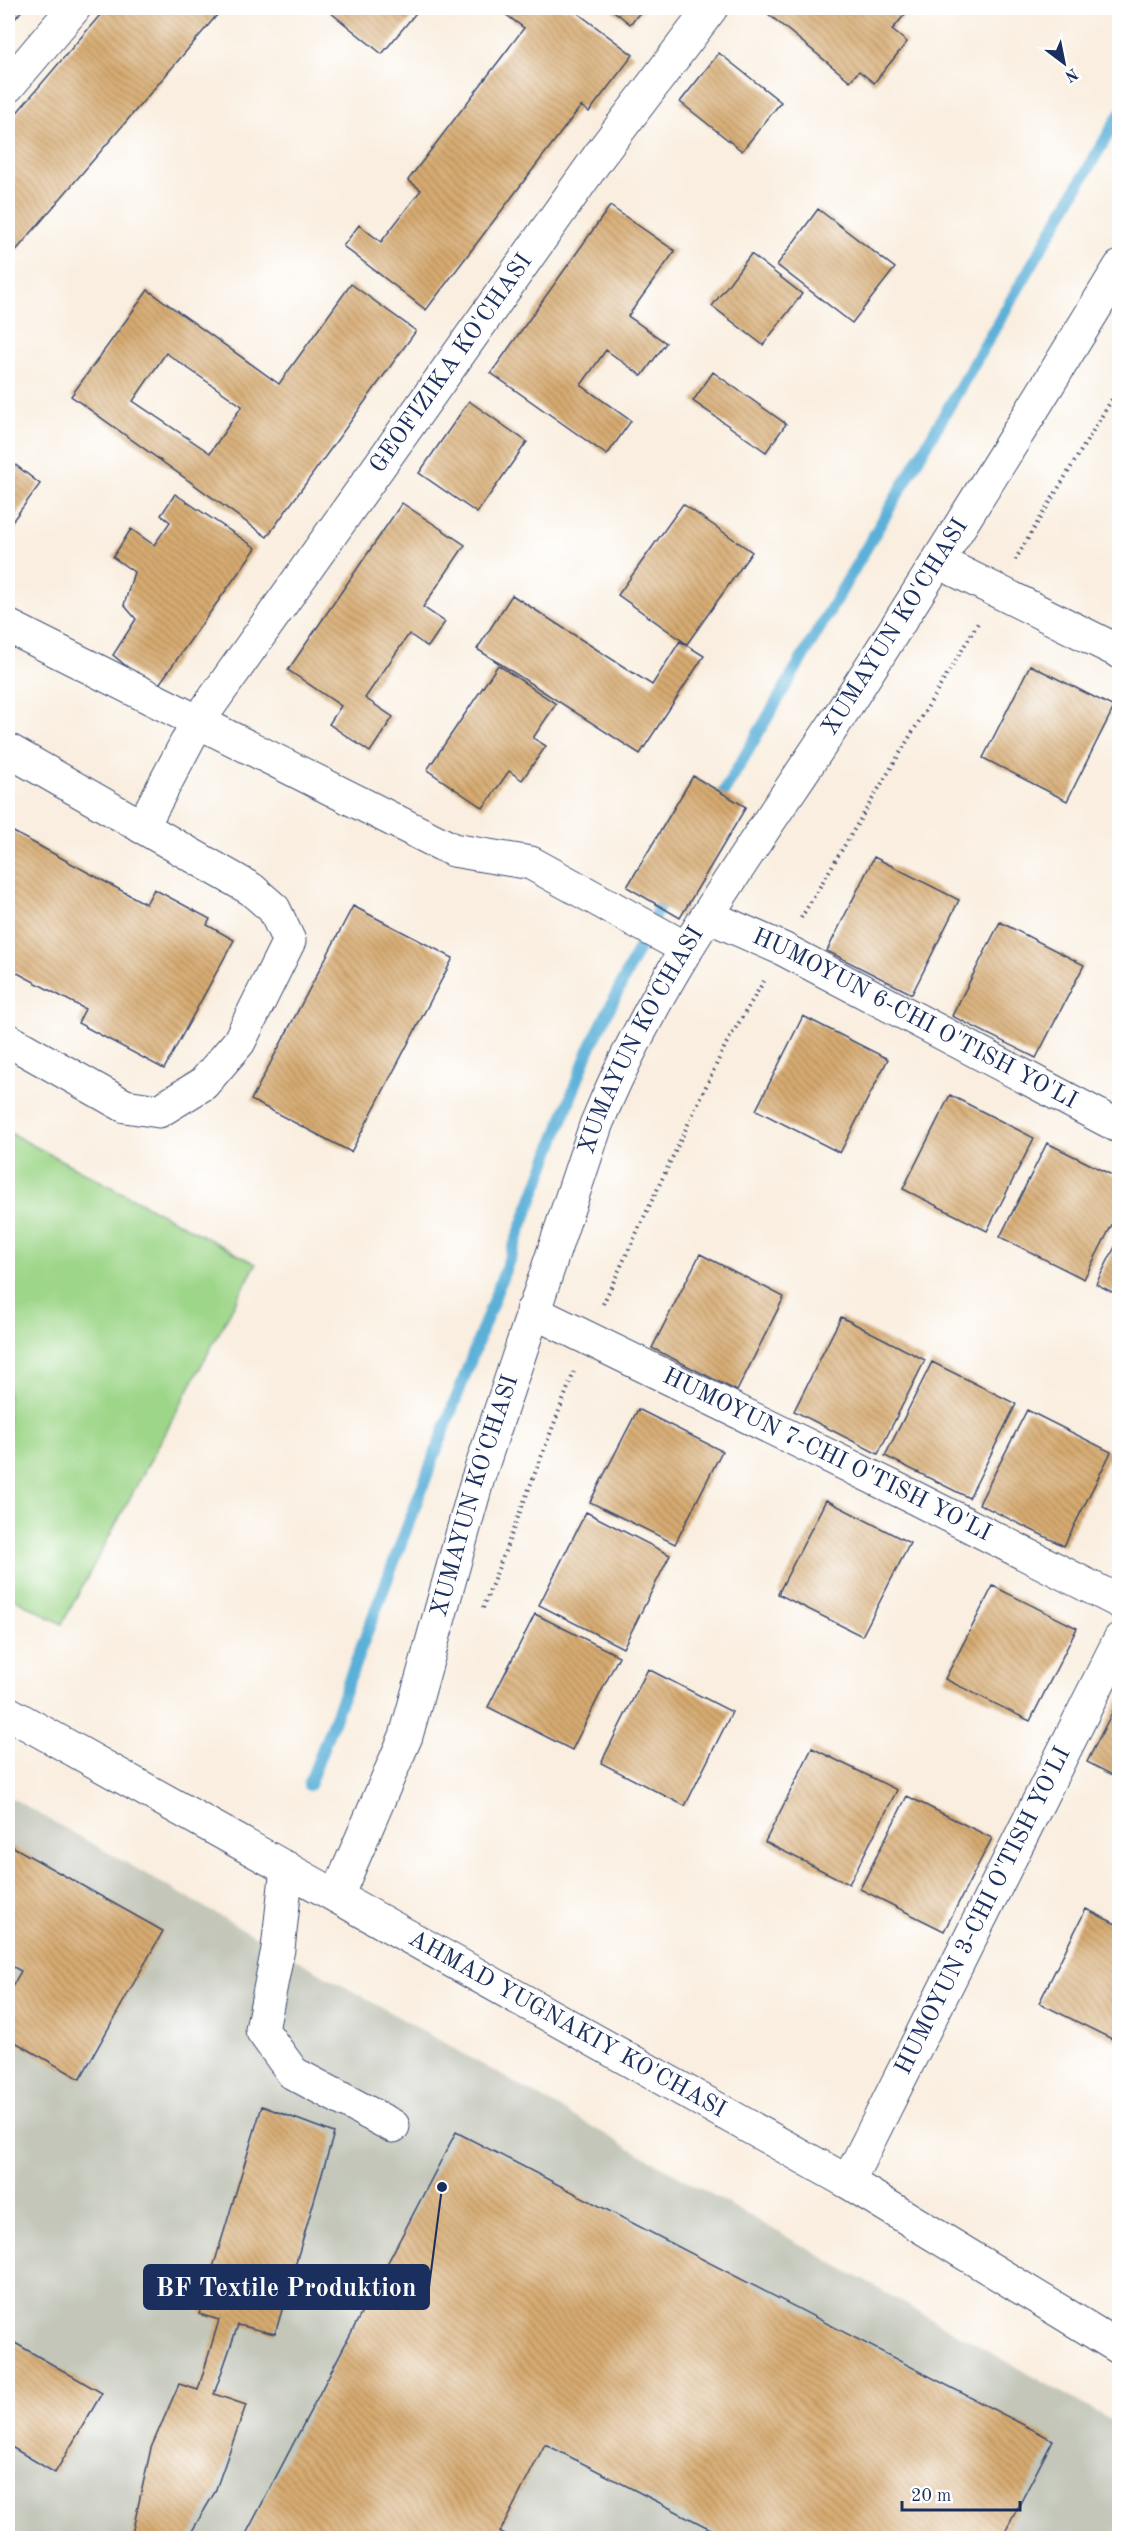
<svg xmlns="http://www.w3.org/2000/svg" width="1127" height="2546" viewBox="0 0 1127 2546" font-family="'Old Standard TT',serif">
	<style>
		.industrial { fill: #c3c6b9 }
		.garden { fill: #9dd688; stroke: #5c8273; stroke-width: 1.5 }
		.lines { fill: none; stroke-linecap: round; stroke-linejoin: round }
		.stream { stroke: #5cb0d8; stroke-width: 12 }
		.building { fill: url(#building-back-hatch); fill-rule: evenodd }
		.minor-casing { stroke: #3c4c71; stroke-width: 35 }
		.path { stroke: #3c4c71; stroke-width: 4; stroke-dasharray: 1.5 4.5; stroke-linecap: butt }
		.minor { stroke: #fff; stroke-width: 33 }
		.labels { text-anchor: middle; dominant-baseline: central; stroke-width: 4.5; stroke-linejoin: round; paint-order: stroke }
		.street-label { font-size: 24px; fill: #1b2f5e; stroke: #fff }
		.leader { fill: none; stroke: #1b2f5e; stroke-width: 2 }
		.callout-dot { fill: #1b2f5e; stroke: #fff; stroke-width: 2 }
		.callout { fill: #1b2f5e; stroke: #1b2f5e; stroke-width: 2 }
		.callout-label { font-size: 26px; text-anchor: middle; font-weight: bold; fill: #fff }
	</style>
	<defs>
		<pattern id="building-back-hatch" width="6" height="6" patternUnits="userSpaceOnUse" patternTransform="scale(1.5)"><rect width="6" height="6" fill="#d7ab71"/><path d="M-1 5l2 2M0 0l6 6M5-1l2 2" fill="none" stroke="#ae8c60"/></pattern>
	</defs>
	<rect width="100%" height="100%" fill="#fff"/>
	<filter id="ink" filterUnits="userSpaceOnUse"><feTurbulence type="fractalNoise" baseFrequency=".0167" numOctaves="2"/><feDisplacementMap in="SourceGraphic" scale="12" xChannelSelector="R" yChannelSelector="G"/><feConvolveMatrix kernelMatrix="1 2 1 2 8 2 1 2 1" color-interpolation-filters="sRGB"/></filter>
	<filter id="wash" filterUnits="userSpaceOnUse"><feTurbulence type="fractalNoise" baseFrequency=".008" numOctaves="4" result="noise"/><feDisplacementMap in="SourceGraphic" scale="24" xChannelSelector="R" yChannelSelector="G"/><feGaussianBlur stdDeviation="1.35" result="paint"/><feColorMatrix in="noise" values="0 0 0 0 0 0 0 0 0 0 0 0 0 0 0 0 0 1.4 0 .05"/><feComposite in="paint" operator="in"/></filter>
	<g filter="url(#wash)">
		<rect width="100%" height="100%" fill="#f9eedf"/>
		<path class="industrial" d="M8 1796 1119 2425V2538H8Z"/>
		<path class="garden" d="M8 1132 256 1264 62 1624 8 1595Z"/>
		<g class="lines">
			<path class="stream" d="M715 807 1120 114
				M309 1785 588 1052 666 893"/>
		</g>
		<g id="blocks">
			<path class="building" d="M8 8H24L8 27Z
				M106 8H223L8 260V123Z
				M325 8H420L382 54Z
				M497 8H571L633 55 589 112 581 106 426 310 343 246 359 225 381 242 421 190 408 180 524 28Z
				M610 8H644L630 24Z
				M761 8H910L892 30 907 42 874 83 859 71 850 81Z
				M719 53 781 102 742 151 680 102Z
				M610 206 675 251 628 316 666 343 642 376 606 350 581 385 631 421 607 455 491 373Z
				M818 209 895 268 852 323 777 265Z
				M751 254 802 294 763 345 712 306Z
				M351 284 416 331 267 537 71 396 148 290 279 384ZM166 353 242 406 210 453 133 401Z
				M713 372 786 424 766 452 693 401Z
				M469 401 527 442 477 513 419 473Z
				M8 459 40 484 8 527Z
				M175 494 256 548 155 690 113 655 136 619 124 605 134 572 113 557 131 529 154 545 170 522 161 515Z
				M402 503 465 545 423 607 445 622 428 647 409 634 365 698 393 717 370 752 329 724 341 706 288 670Z
				M683 504 752 552 687 644 618 595Z
				M512 595 652 685 680 641 704 656 640 754 477 649Z
				M498 665 556 704 533 738 546 746 522 780 509 771 483 808 427 770Z
				M1030 665 1114 707 1067 801 983 758Z
				M693 776 746 807 680 918 627 887Z
				M8 829 146 904 154 889 210 919 207 925 234 940 164 1069 78 1023 85 1009 8 968Z
				M874 857 959 900 912 994 827 951Z
				M353 906 453 958 351 1152 251 1100Z
				M1000 922 1084 965 1036 1058 952 1016Z
				M803 1016 888 1059 840 1153 756 1110Z
				M950 1095 1034 1138 987 1231 903 1189Z
				M1047 1143 1120 1179V1209L1084 1279 1000 1237Z
				M1120 1237V1296L1096 1284Z
				M700 1254 784 1297 737 1391 652 1348Z
				M841 1317 925 1360 878 1454 794 1411Z
				M932 1362 1016 1404 969 1498 885 1456Z
				M638 1409 722 1451 675 1544 590 1502Z
				M1027 1410 1111 1452 1064 1546 979 1504Z
				M826 1500 910 1543 862 1636 778 1594Z
				M586 1512 670 1555 623 1648 539 1605Z
				M993 1586 1077 1628 1030 1721 945 1679Z
				M535 1614 619 1656 572 1750 488 1707Z
				M648 1669 732 1712 685 1806 601 1763Z
				M1120 1697V1779L1087 1762Z
				M812 1748 897 1790 849 1884 765 1842Z
				M907 1796 992 1838 944 1931 860 1889Z
				M8 1844 163 1931 80 2079 8 2038V1994L21 1971 8 1964Z
				M1086 1909 1120 1926V2043L1039 2003Z
				M262 2106 334 2133 275 2334 238 2325 214 2394 246 2405 215 2492 188 2538H131L151 2448 179 2384 198 2390 219 2320 199 2314Z
				M456 2132 1053 2440 1002 2538H728L545 2444 500 2532 512 2538H244Z
				M8 2339 102 2393 55 2473 8 2445Z"/>
		</g>
	</g>
	<g filter="url(#ink)">
		<use href="#blocks" fill-opacity="0" stroke="#3c4c71" stroke-width="1.5"/>
		<g class="lines">
			<g class="minor-casing">
				<g id="minor">
					<path d="M8 86 74 8"/>
					<path d="M939 562 1120 652"/>
					<path d="M8 626 453 850 531 863 687 949"/>
					<path d="M8 750 251 889 274 909 289 941 239 1042 203 1084 159 1111 125 1106 8 1040"/>
					<path id="s1" d="M142 827 197 723 599 156 711 8"/>
					<path id="s2" d="M708 916 783 949 1120 1127"/>
					<path id="s3" d="M532 1311 913 1497 1120 1602"/>
					<path id="s4" d="M8 1713 848 2182 1120 2348"/>
					<path d="M287 1868 278 1949 262 2030 293 2073 393 2126"/>
					<path id="s5" d="M337 1896 406 1736 477 1481 596 1125C654 982 748 854 833 726 931 574 1026 421 1120 267"/>
					<path id="s6" d="M848 2182 1120 1639"/>
				</g>
			</g>
			<path class="path" d="M1015 560 1120 386
				M801 918 978 623
				M603 1304 726 1044 764 981
				M483 1608 574 1372"/>
			<use href="#minor" class="minor"/>
		</g>
	</g>
	<g class="labels">
		<g class="street-label">
			<text stroke="none"><textPath href="#s1" startOffset="558">GEOFIZIKA KO'CHASI</textPath></text>
			<text stroke="none"><textPath href="#s5" startOffset="1396">XUMAYUN KO'CHASI</textPath></text>
			<text stroke="none"><textPath href="#s2" startOffset="231">HUMOYUN 6-CHI O'TISH YO'LI</textPath></text>
			<text stroke="none"><textPath href="#s5" startOffset="910">XUMAYUN KO'CHASI</textPath></text>
			<text stroke="none"><textPath href="#s3" startOffset="328">HUMOYUN 7-CHI O'TISH YO'LI</textPath></text>
			<text stroke="none"><textPath href="#s5" startOffset="424">XUMAYUN KO'CHASI</textPath></text>
			<text stroke="none"><textPath href="#s6" startOffset="303">HUMOYUN 3-CHI O'TISH YO'LI</textPath></text>
			<text stroke="none"><textPath href="#s4" startOffset="640">AHMAD YUGNAKIY KO'CHASI</textPath></text>
		</g>
	</g>
	<path class="leader" d="M442 2187L429 2287"/>
	<circle class="callout-dot" cx="442" cy="2187" r="6"/>
	<rect class="callout" x="144" y="2265" width="285" height="44" rx="6"/>
	<g class="callout-label">
		<text x="286" y="2296">BF Textile Produktion</text>
	</g>
	<rect width="1127" height="2546" fill="none" stroke="#fff" stroke-width="30"/>
	<g transform="translate(1064 63) rotate(148)" stroke="#ffffff" stroke-width="4.5" paint-order="stroke">
	<path d="M0-4.5L10 22L0 15L-10 22Z" fill="#1b2f5e"/>
	<text y="-9" font-size="16" font-weight="bold" text-anchor="middle" fill="#1b2f5e">N</text>
	</g>
	<path d="M902 2501v9h118v-9" fill="none" stroke="#1b2f5e" stroke-width="3"/>
	<text x="911" y="2501" font-size="18" fill="#1b2f5e" stroke="#ffffff" stroke-width="4.5" paint-order="stroke">20 m</text>
</svg>
